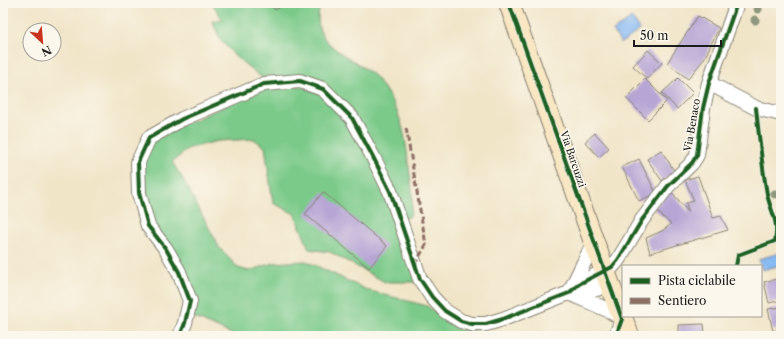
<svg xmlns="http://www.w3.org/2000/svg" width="784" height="339" viewBox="0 0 784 339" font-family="'Libre Caslon Text',serif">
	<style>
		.green { fill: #7cca8a; stroke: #4c7353 }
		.water { fill: #87b9f3; stroke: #526a88 }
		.building { fill: #b7a6d5 }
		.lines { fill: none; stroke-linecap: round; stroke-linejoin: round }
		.street-casing { stroke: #868072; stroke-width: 16 }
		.secondary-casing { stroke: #868072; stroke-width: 22 }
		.street { stroke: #fff; stroke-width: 14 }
		.secondary { stroke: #f9e7c3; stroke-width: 20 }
		.quiet { stroke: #8d6e63; stroke-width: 3; stroke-dasharray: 6 3; stroke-linecap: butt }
		.cycleway-casing { stroke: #fbf7ec; stroke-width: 6 }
		.cycleway { stroke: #1b5e20; stroke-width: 4 }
		.tree { fill: #8f987e }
		.labels { text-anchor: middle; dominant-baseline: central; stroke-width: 3.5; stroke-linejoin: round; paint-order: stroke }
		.street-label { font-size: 10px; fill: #1c1c1c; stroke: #fbf7ec }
	</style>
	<rect width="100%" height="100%" fill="#fbf7ec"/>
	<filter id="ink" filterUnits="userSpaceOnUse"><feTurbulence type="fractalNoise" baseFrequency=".025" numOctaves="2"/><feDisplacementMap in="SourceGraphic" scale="8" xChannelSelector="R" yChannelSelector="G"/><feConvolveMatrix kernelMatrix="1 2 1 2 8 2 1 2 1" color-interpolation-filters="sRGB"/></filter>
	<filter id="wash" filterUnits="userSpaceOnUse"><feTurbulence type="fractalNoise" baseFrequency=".012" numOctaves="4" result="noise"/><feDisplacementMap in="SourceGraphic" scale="16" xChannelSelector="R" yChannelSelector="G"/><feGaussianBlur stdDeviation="0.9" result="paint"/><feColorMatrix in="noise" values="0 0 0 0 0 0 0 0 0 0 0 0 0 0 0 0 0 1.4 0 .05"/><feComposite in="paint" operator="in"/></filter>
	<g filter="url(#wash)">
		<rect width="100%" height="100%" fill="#f1e5c8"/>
		<path class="green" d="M212 3H271L275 11 291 3H321C305 50 358 54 380 83 402 112 405 133 409 168 411 182 415 202 410 216L402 220 389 182 323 86 266 81 235 56 221 40 212 21 223 20Z
			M299 86 323 95 350 123 370 157 418 282H385L330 252 309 249 295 214 273 203 265 147 254 139 218 141 189 148 172 162 183 179 219 247 238 268 249 271 273 263 306 261 367 290 427 306 458 329 480 332V336H248L234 335 193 317 151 224 141 161 151 139 268 87Z"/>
		<path class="water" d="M632 18 640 30 621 43 613 31Z
			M780 253 781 265 762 270 759 259Z"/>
		<g id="blocks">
			<path class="building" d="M271 3H288L275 10Z
				M698 16 719 28 704 59 688 79 667 63Z
				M648 50 662 63 647 79 633 66Z
				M678 78 693 93 677 109 662 93Z
				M645 79 667 101 648 120 626 98Z
				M595 133 609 148 599 157 585 142Z
				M661 150 675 172 662 181 647 159Z
				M639 159 656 193 639 201 622 167Z
				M698 176 713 218 721 216 728 230 650 253 646 238 662 231 671 224 654 209 670 190 689 213 686 203 694 201 685 180Z
				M323 192 387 246 369 268 305 214Z
				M781 278V300L769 303 764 282Z
				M781 307V329L773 331 768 309Z
				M704 324 705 336H679V325Z"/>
		</g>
	</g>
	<g filter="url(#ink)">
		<use href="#blocks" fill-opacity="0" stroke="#868072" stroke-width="1"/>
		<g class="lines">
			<g class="street-casing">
				<path id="street" d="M709 83 756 108 781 114
					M571 289 594 242
					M569 293 610 311 622 319 616 336
					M571 293H583L610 285
					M180 336 185 323 190 301 179 272 166 249 148 226 139 193 138 162 149 138 182 119 264 84 300 81 323 89 352 118 372 155 390 191 420 279 432 297 445 311 461 321 472 324H486L503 319 569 293 579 284 612 267 618 260 642 220 668 186 692 163 697 155 703 108 709 83 737 3"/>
			</g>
			<g class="secondary-casing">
				<path id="secondary" d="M509 3 594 242 629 336"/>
			</g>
			<use href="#street" class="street"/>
			<use href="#secondary" class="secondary"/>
			<path class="quiet" d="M406 128 426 245 415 264"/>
			<g class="cycleway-casing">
				<path id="cycleway" d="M509 3 622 319 616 336
					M736 266 738 255 775 241C779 220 771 213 767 194 762 166 759 137 756 108
					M180 336 185 323 190 301 179 272 166 249 148 226 139 193 138 162 149 138 182 119 264 84 300 81 323 89 352 118 372 155 390 191 420 279 432 297 445 311 461 321 472 324H486L503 319 569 293 579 284 612 267 618 260 642 220 668 186 692 163 697 155 703 108 709 83 737 3"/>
			</g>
			<use href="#cycleway" class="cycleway"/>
		</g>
		<g class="tree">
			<circle cx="758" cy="9" r="4.5"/>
			<circle cx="755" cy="20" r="4.5"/>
			<circle cx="775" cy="194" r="4.5"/>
		</g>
	</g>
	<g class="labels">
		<g class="street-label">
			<text transform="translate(692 125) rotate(-80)">Via Benaco</text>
			<text transform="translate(573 159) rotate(71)">Via Barcuzzi</text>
		</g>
	</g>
	<rect width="784" height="339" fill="none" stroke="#fbf7ec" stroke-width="16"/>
	<rect x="622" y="265" width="140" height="52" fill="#fbf7ec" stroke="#a29f99"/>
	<rect x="630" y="278" width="20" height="6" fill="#1b5e20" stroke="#a29f99"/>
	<text x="658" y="285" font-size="12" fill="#1c1c1c">Pista ciclabile</text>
	<rect x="630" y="298" width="20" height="6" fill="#8d6e63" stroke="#a29f99"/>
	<text x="658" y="305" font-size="12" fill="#1c1c1c">Sentiero</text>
	<g transform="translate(42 42) rotate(154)"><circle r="19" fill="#fbf7ec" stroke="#a29f99"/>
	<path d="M0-3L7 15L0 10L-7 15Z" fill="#c8321e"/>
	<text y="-6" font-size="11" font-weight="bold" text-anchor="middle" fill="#1c1c1c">N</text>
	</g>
	<path d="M634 40v6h87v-6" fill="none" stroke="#1c1c1c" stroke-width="2"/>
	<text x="640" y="40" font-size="12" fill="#1c1c1c" stroke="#fbf7ec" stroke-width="3" paint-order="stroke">50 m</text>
</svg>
